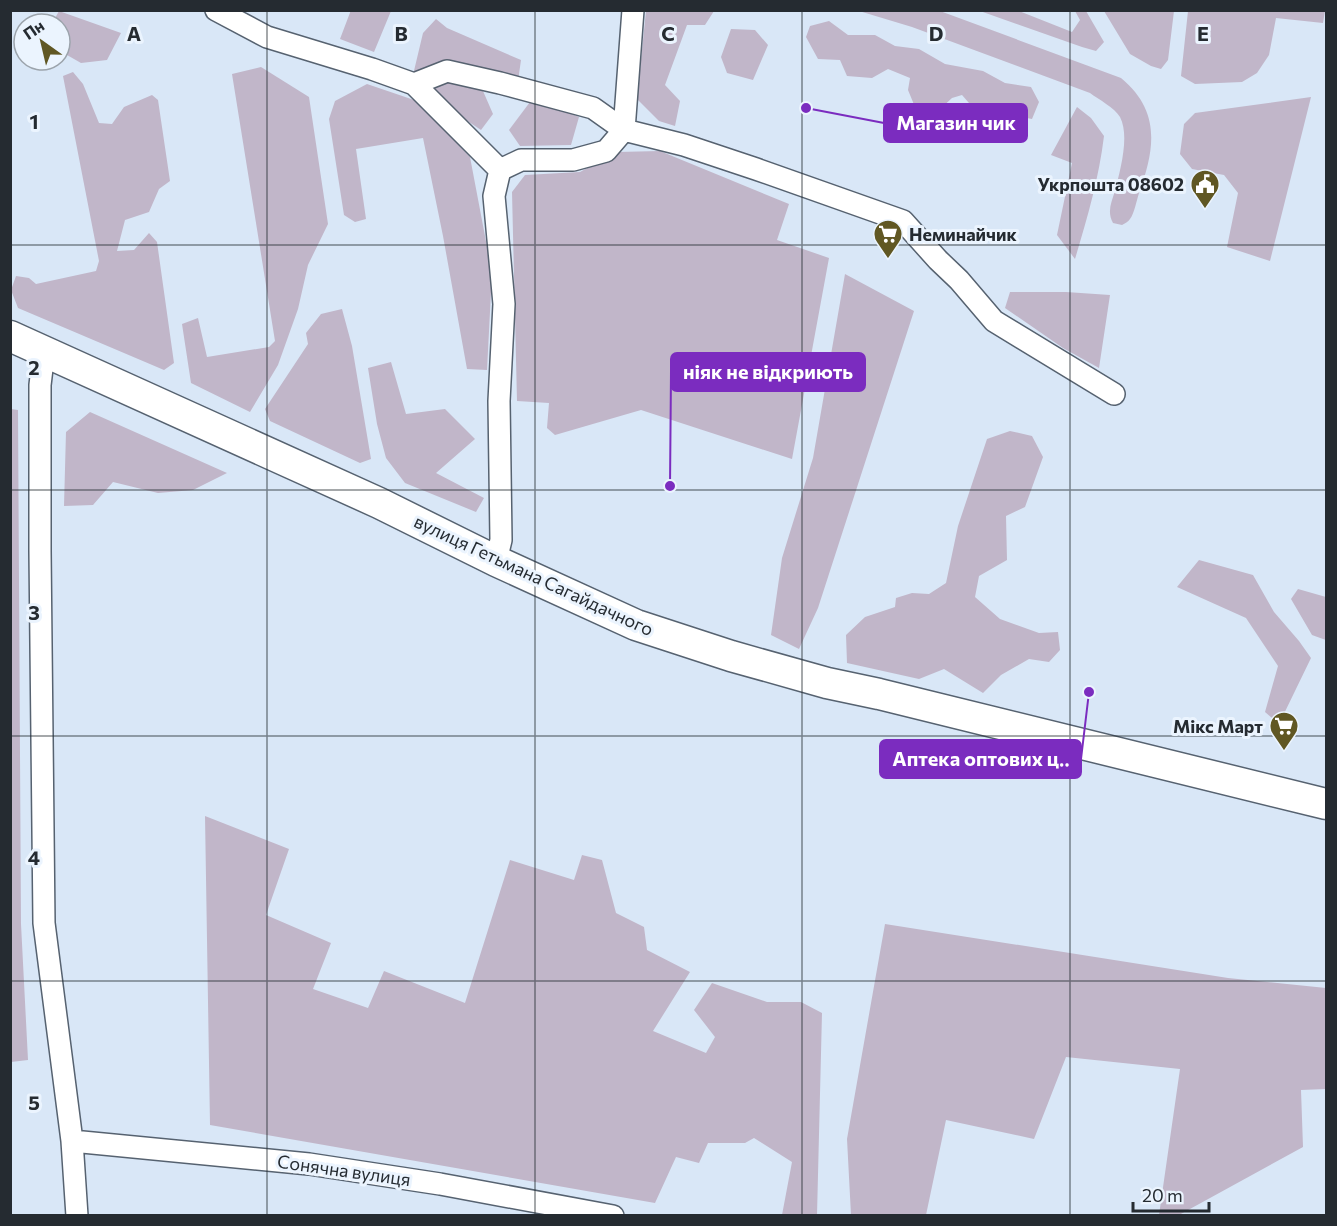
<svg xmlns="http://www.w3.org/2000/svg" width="1337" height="1226" viewBox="0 0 1337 1226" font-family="Commissioner,sans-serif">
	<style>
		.green { fill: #c1b6c9 }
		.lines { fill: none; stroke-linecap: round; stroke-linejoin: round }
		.street-casing { stroke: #566270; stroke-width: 24 }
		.secondary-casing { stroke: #566270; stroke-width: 33 }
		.street { stroke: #fff; stroke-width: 21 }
		.secondary { stroke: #fff; stroke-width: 30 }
		.grid { fill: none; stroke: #252b31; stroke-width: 1.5; stroke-opacity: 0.55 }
		.labels { text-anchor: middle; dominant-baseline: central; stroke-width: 6; stroke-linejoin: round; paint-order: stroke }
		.poi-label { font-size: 18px; font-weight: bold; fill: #252b31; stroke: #ebf4fe; text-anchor: end }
		.street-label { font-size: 18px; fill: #252b31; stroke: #ebf4fe }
		.grid-label { font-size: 20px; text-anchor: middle; font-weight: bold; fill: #252b31; stroke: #ebf4fe; stroke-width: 6; stroke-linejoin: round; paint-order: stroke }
		.leader { fill: none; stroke: #7b2cbf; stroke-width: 2 }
		.callout-dot { fill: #7b2cbf; stroke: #ebf4fe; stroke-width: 2 }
		.callout { fill: #7b2cbf; stroke: #7b2cbf; stroke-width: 2 }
		.callout-label { font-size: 20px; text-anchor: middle; font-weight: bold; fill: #fff }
	</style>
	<rect width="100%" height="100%" fill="#d9e7f7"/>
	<path class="green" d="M351 10 391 11 374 52 340 39Z
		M59 11 121 33 107 60 81 63 60 51V24H54V20Z
		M646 11H714L705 25H687L665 85 680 101 675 126 659 121 637 99Z
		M859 11H940L1121 78C1161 111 1155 149 1139 193 1137 199 1134 214 1130 219 1128 222 1125 223 1122 225L1113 223C1107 212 1111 203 1115 191 1120 171 1130 136 1120 117 1115 108 1098 99 1090 93L912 27Z
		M980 11H1019L1072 32 1080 20 1075 11H1086L1104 42 1096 51 1082 47Z
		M1104 11H1174L1168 60 1161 69 1151 66 1130 54Z
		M1188 11V10L1325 11 1323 23 1276 18 1269 55 1257 73 1242 82 1195 84 1181 76Z
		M436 19 447 28 521 60 518 81 483 91 493 114 481 130 445 106 413 75 423 33Z
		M829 21 848 35H875L895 46 919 49 945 64 983 71 1005 83 1031 87 1039 102 1032 119 1011 115 1007 106 993 113 976 111 962 95 952 98 937 112 915 107 908 90 910 78 888 69 872 78 847 76 840 60 818 59 806 37 810 26Z
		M731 29 755 30 768 45 753 80 727 73 721 57Z
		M261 67 309 97 328 224 308 265 298 309 278 365 250 412 191 383 182 324 198 318 207 357 269 347 275 341 232 74Z
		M73 72 83 84 99 123 112 124 124 107 152 95 158 100 170 181 159 189 149 212 125 220 117 251 134 250 149 233 157 242 174 363 164 370 18 308 11 290 16 276 29 278 36 284 96 271 99 261 63 76Z
		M367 84 417 101 470 157 492 273 487 370 467 369 443 236 423 138 356 149 366 219 355 222 344 215 329 119 335 101Z
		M1311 97 1270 261 1227 247 1238 193 1224 175 1192 169 1180 154 1184 124 1195 113Z
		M533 98 579 117 571 145 520 146 509 130Z
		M1077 107 1091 118 1104 136C1099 178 1087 219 1075 259L1057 235 1072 163 1051 155Z
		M660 151 789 204 777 240 829 258 792 459 641 410 555 435 547 428 549 403 517 401 512 192 525 175 580 172 617 152Z
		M845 274 914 311 818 608 799 649 771 635 782 558 813 458Z
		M1010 292H1066L1110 295 1099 368 1063 348 1005 308Z
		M342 309 352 346 371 459 360 463 270 421 265 409 308 344 306 333 321 314Z
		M391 362 406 414 445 409 475 439 436 473 484 498 476 512 405 483 386 458 377 424 368 368Z
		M11 409 18 410 21 924 28 1060 11 1062Z
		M90 412 227 473 193 490 158 493 113 482 93 505 64 506 66 432Z
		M1010 431 1032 436 1043 457 1025 507 1006 516 1007 560 979 576 975 597 1000 619 1039 633 1058 632 1060 650 1049 662 1029 659 1001 675 983 693 944 669 919 679 847 663 846 635 865 617 895 607 896 598 912 593 929 594 946 583 958 526 987 439Z
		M1199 560 1253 575 1274 612 1299 641 1311 658 1279 724 1265 712 1278 666 1246 618 1177 587Z
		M1298 589 1326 597V640L1323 639 1312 635 1291 599Z
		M205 816 289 849 266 915 331 943 313 989 368 1008 384 971 465 1003 510 860 574 880 582 855 602 860 616 913 644 927 647 950 690 972 653 1031 706 1053 715 1037 694 1010 712 983 767 1002H801L822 1013 817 1215H782L792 1162 754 1138 745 1143H708L699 1163 676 1157 655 1203 210 1125Z
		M885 924 1228 978 1326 988V1089L1301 1090 1303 1147 1179 1215H1159L1180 1069 1066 1057 1034 1139 946 1120 926 1215H851L847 1139Z"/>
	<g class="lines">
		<g class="street-casing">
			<path id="street" d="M216 10 267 37 372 69 414 84 500 170
				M414 84 447 71 500 83 593 108 624 130 684 145 756 169 903 221 938 260 959 280 994 321 1114 394
				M44 352 40 385V551L44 923 72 1141 77 1216
				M496 561 501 540 499 401 504 304 494 196 500 170 521 160H573L606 151 624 130 633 10
				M72 1141 309 1164 440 1184 613 1216"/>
		</g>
		<g class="secondary-casing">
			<path id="secondary" d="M10 336 379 503 496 561 636 625 731 656 827 683 879 694 1326 804"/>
		</g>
		<use href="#street" class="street"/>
		<use href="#secondary" class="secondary"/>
	</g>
	<path class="grid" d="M267 10V1216M535 10V1216M802 10V1216M1070 10V1216M10 245H1326M10 490H1326M10 736H1326M10 981H1326"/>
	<defs>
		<g id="civic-pin" transform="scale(1.5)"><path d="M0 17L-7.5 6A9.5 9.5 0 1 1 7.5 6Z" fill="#605723" stroke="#ebf4fe"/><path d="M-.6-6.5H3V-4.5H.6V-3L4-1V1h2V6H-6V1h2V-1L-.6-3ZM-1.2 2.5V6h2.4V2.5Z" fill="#fff"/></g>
		<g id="supermarket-pin" transform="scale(1.5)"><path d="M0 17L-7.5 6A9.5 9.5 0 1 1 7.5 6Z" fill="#605723" stroke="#ebf4fe"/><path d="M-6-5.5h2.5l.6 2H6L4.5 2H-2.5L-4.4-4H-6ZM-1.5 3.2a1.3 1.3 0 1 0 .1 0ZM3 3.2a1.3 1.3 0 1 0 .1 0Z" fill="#fff"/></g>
	</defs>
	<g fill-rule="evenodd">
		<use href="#civic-pin" x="1205" y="184"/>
		<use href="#supermarket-pin" x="888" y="234"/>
		<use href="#supermarket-pin" x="1284" y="726"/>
	</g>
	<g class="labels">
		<g class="poi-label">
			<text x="1184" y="184">Укрпошта 08602</text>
			<text x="909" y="234" text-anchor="start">Неминайчик</text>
			<text x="1263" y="726">Мікс Март</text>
		</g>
		<g class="street-label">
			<text transform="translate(534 575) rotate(25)">вулиця Гетьмана Сагайдачного</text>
			<text transform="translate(344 1170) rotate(8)">Сонячна вулиця</text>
		</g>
	</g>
	<g class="grid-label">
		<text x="134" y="41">A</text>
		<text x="401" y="41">B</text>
		<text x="668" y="41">C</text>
		<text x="936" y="41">D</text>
		<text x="1203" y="41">E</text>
		<text x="34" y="129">1</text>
		<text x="34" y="375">2</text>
		<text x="34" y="620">3</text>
		<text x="34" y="865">4</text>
		<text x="34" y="1110">5</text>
	</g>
	<path class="leader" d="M806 108L884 123M670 486L671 372M1089 692L1081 759"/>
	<g class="callout-dot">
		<circle cx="806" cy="108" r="6"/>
		<circle cx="670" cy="486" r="6"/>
		<circle cx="1089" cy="692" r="6"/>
	</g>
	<g class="callout">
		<rect x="884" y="104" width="143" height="38" rx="6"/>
		<rect x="671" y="353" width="194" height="38" rx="6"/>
		<rect x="880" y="740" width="201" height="38" rx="6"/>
	</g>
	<g class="callout-label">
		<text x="956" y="130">Магазин чик</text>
		<text x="768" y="379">ніяк не відкриють</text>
		<text x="981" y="766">Аптека оптових ц‥</text>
	</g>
	<rect width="1337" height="1226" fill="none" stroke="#252b31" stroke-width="24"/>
	<g transform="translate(42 42) rotate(326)"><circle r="28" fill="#ebf4fe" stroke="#9ca4ac" stroke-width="1.5"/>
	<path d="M0-4.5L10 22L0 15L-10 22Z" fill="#605723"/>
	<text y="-9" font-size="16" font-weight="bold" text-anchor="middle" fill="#252b31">Пн</text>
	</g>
	<path d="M1133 1202v9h76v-9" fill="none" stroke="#252b31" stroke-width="3"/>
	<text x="1142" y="1202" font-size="18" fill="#252b31" stroke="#ebf4fe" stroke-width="4.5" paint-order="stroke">20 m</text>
</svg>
